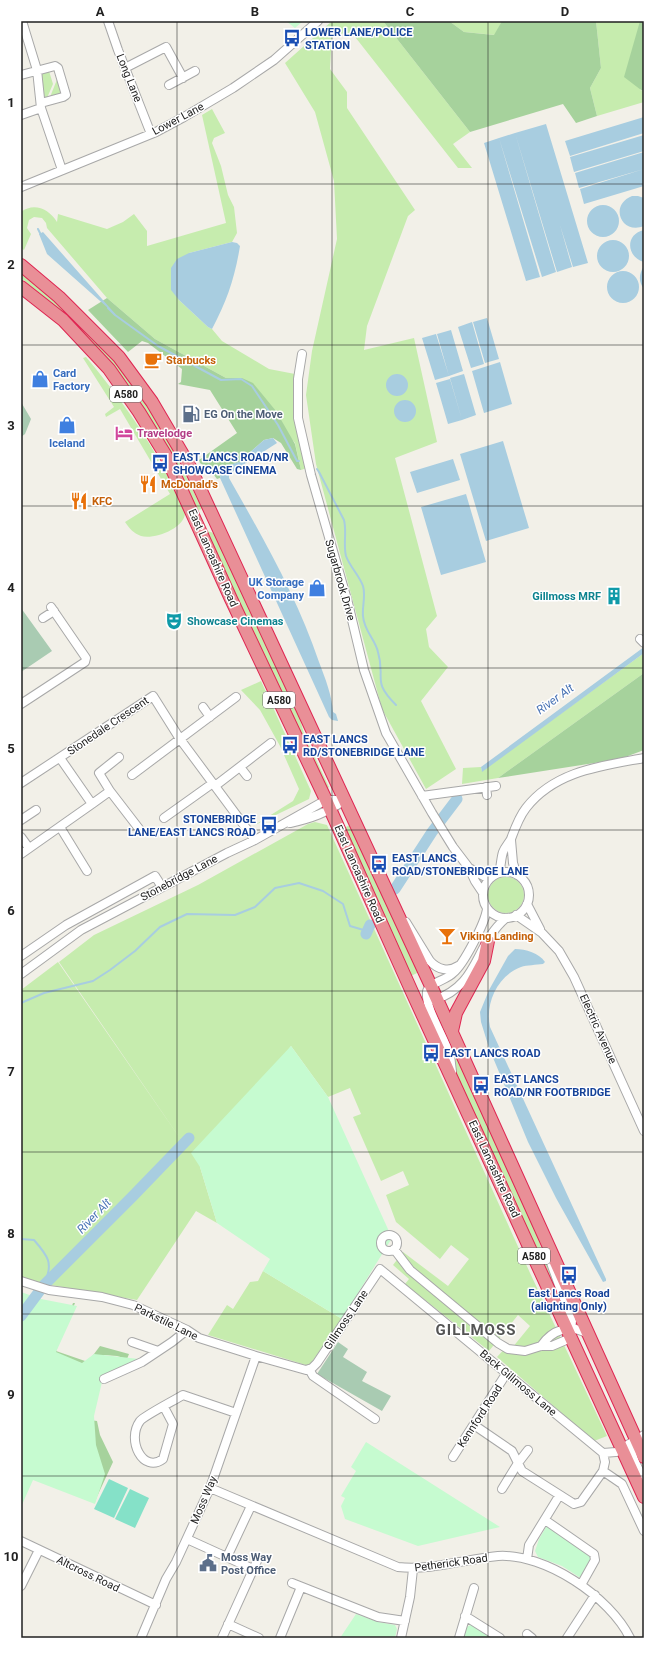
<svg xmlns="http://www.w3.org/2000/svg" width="665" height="1659" viewBox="0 0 665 1659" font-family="Roboto,sans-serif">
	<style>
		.grass { fill: #c6ecae }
		.forest { fill: #a6d29c }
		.cemetery { fill: #a9cbb2 }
		.park { fill: #c6fbd0 }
		.pitch { fill: #85e1c8 }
		.water { fill: #a8cde0 }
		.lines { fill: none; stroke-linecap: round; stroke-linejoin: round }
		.stream { stroke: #a8cde0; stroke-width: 2 }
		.river { stroke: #a8cde0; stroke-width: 11 }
		.minor-casing { stroke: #a8a8a8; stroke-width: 10 }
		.highway-casing { stroke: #df2652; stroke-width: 14 }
		.minor { stroke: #fff; stroke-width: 8 }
		.highway { stroke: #e98f97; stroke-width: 12 }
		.grid { fill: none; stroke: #212121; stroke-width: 1; stroke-opacity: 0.55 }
		.labels { text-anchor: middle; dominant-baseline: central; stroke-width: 3; stroke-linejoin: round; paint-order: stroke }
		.shield { fill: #fff; stroke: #646464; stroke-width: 1 }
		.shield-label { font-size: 10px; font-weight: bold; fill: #212121 }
		.transit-label { font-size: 11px; font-weight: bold; fill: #164399; stroke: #fff; text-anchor: start }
		.street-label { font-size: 11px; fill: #212121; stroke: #fff }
		.food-label { font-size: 11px; font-weight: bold; fill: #c56008; stroke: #fff; text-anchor: start }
		.shop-label { font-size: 11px; font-weight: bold; fill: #366cbe; stroke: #fff; text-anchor: start }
		.service-label { font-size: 11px; font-weight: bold; fill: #4e5e75; stroke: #fff; text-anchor: start }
		.hotel-label { font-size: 11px; font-weight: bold; fill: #b23c85; stroke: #fff; text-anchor: start }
		.culture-label { font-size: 11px; font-weight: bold; fill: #0d838f; stroke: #fff; text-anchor: end }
		.water-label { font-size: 12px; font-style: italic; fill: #4a74b5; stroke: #fff }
		.district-label { font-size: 15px; font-weight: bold; letter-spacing: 1px; fill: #545454; stroke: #fff }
		.neatline { fill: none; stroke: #212121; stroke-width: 1.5 }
		.grid-label { font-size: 13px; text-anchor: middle; font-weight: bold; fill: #212121 }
	</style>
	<rect width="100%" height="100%" fill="#f2f0e8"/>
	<path class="grass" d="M332 21H383L470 132 453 144 472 168H458L352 33 332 34 330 69 347 92V108L415 210 408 216 367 326 364 350 414 338 437 442 395 458 437 616 426 629 429 647 448 667 421 701 456 769 426 789 382 709 316 464 306 395 312 351 337 239 334 181 315 112 285 63Z
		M449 21H502L495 35 464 32Z
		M596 21H640V90L644 91V102L597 116 590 88 601 68Z
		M49 71 53 84 47 98H45L43 97 41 75 42 73Z
		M58 77 61 92 58 95 50 97Z
		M212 109 225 133 214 138 212 143 221 166 228 195 234 207 237 233 232 242 189 253 179 300 208 327 212 329 222 341 269 369 295 374 307 468 301 470 295 443 242 378H226L155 339 107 298 47 228 46 223 42 218 34 217 29 220 27 228 31 234 24 250 21 248V212C34 202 49 209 57 222L58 214 107 229 123 222 134 214 147 231V246L226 223 202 115Z
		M21 271 97 338 137 387 174 451 202 509 198 510 169 451 53 304 21 278Z
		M86 357C113 389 138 423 159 460L158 461 160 466 162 465C169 480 184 496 185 512 186 528 154 540 141 536 133 533 130 529 125 522L170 494 120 409 106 417 105 414 114 407 83 358Z
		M207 531 217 534 299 715 304 734 329 787 326 790Z
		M644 653V673L498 778 462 784 463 768 481 767 482 771Z
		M261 681 311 791 309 799 253 826 293 801 299 789 280 746 260 710 241 690Z
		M315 822 327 825 530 1273 607 1436 594 1441 497 1357 508 1345 512 1348 530 1326 518 1315 489 1351 405 1284 409 1279 393 1265 403 1252 448 1286 469 1259 451 1245 440 1259 396 1222 386 1195 409 1185 403 1171 381 1181 353 1117 361 1114 350 1088 328 1097 291 1046 200 1167 217 1223 196 1211 137 1300 34 1282 21 1277V990L58 962 184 1144 59 962 94 935 198 885 308 824Z
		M350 825 419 972 411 976 344 828Z
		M488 895a18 18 0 1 1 36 0a18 18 0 1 1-36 0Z
		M440 1019 538 1235C542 1259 554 1281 562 1304L456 1076 438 1020Z
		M263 1271 342 1319 309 1366 208 1335 227 1305 233 1309 250 1282 258 1281Z"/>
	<path class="forest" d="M383 21H449L464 32 494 35 502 21H596L601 68 590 88 597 116 576 123 563 104 470 132Z
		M640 21H644V91L641 90 624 77Z
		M107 298 155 339 226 378H242L253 383 276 411 295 444 301 470 297 469 281 443 273 438 264 440 239 462 226 467 221 472 220 478 217 479 210 470 200 463 199 460 237 433 210 390 178 384 181 382 182 369 148 343 142 341 128 352 88 310Z
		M644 673V750L620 759 498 778Z
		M73 1303H75L56 1351 88 1362 100 1346 129 1354 127 1359 117 1356 104 1355 95 1364 52 1361Z
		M82 1419 97 1421 100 1435 113 1462 95 1501Z"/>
	<path class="cemetery" d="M21 402 31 419 25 434 21 437Z
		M21 608 52 651 21 672Z
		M338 1342 348 1349 343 1357 367 1372 362 1381 391 1396 382 1411 317 1374Z"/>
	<path class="park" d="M286 21H303L295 28Z
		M291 1046 328 1097 392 1238 342 1319 263 1271 270 1259 217 1223 200 1167 191 1153Z
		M21 1292 41 1299 77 1306 56 1352 82 1363 94 1354 148 1360 102 1382 94 1416 96 1445 105 1474 95 1504 33 1480 21 1507Z
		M366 1442 500 1527 418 1546 345 1519 341 1506 345 1498 341 1496 356 1471 351 1467Z
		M546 1527H549L590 1555 592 1562 583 1576 579 1577 562 1566 538 1557 535 1551 539 1539Z
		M356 1614 378 1622 395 1625 397 1629 395 1638H340Z
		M473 1624 495 1638H462L466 1627Z"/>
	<path class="pitch" d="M109 1479 128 1488 114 1518 94 1509Z
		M130 1489 149 1498 135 1528 115 1519Z"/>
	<path class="water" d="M644 117V133L570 156 565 141Z
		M546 124 588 263 573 267 560 225 572 267 557 272 515 133Z
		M515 133 556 272 542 277 499 138Z
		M644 135V151L574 172 570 157Z
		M499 138 540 277 526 281 484 143Z
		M644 152V169L579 188 575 173Z
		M644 169V186L584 204 580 189Z
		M632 196H638L644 198V226C621 235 609 205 632 196Z
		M587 221a16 16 0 1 1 32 0a16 16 0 1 1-32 0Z
		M644 230V262C626 257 625 234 644 230Z
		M43 232 117 316 47 254 39 234Z
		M597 256a16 16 0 1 1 32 0a16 16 0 1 1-32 0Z
		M232 242 237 243 240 246C235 277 227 301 212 329L208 327 179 300 171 290V268L177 259 189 253Z
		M644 266V289C638 281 639 274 644 266Z
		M607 287a16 16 0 1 1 32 0a16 16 0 1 1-32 0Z
		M487 318 499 359 485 363 473 322Z
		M472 322 484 364 471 368 458 327Z
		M451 330 463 371 449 376 437 334Z
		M436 334 449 376 435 380 422 338Z
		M500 362 512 404 484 413 472 371Z
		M386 385a11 11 0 1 1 22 0a11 11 0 1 1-22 0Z
		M464 374 476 415 462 420 450 378Z
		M450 379 462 420 448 424 436 383Z
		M394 411a11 11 0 1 1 22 0a11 11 0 1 1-22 0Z
		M273 438 277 443 229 474V478C263 538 297 597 319 662 325 678 332 695 333 712L336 714 338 721 332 720 329 717 220 478 221 472 226 466 239 462 264 440Z
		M503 441 529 528 486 541 460 454Z
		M453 459 460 480 417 493 410 472Z
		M466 494 486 562 441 575 421 507Z
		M644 647V653L482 772 481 767Z
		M515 949C526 949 539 953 545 962L543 964C536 965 527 965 521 967 497 976 485 1004 490 1027L606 1279V1281L603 1282 556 1198 528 1142 489 1048 481 1022 480 1012 489 990 508 956Z"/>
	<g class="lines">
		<path class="stream" d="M38 229 41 235
			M108 308 115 315 158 346 221 380 241 379 252 386 278 425 297 461H299
			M317 469 319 472 344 520C347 532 343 544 346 556 350 567 359 575 363 586 366 596 362 606 363 616 364 631 375 639 378 652 386 679 371 680 396 705
			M21 1003 44 993 93 981 110 970 135 951 160 927 187 914 235 915 255 907 275 888 299 883 323 891 343 904 350 926 367 931
			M21 1239 34 1240C48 1256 54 1263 44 1285"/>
		<path class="river" d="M395 889 432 832 457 799
			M366 934 370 925
			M21 1316 44 1285 132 1197 189 1138"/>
		<g class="minor-casing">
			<path id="minor" d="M22 21 37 70 41 108 62 170
				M108 21 118 50 151 134
				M125 68 166 47 183 78
				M21 75 55 66 58 68 66 95 63 97 41 103
				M169 85 195 71
				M21 115 41 108
				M21 187 156 132 184 117 233 88 274 60 318 21
				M302 354 298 379V418L311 475 348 603 364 670 386 733 432 813 453 847 469 868 475 881 483 893
				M43 618 54 611
				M640 639 644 643
				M21 704 85 662 86 658 51 607
				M203 707 210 717
				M240 767 247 776
				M132 775 236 697
				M21 783 153 696 180 739 255 840
				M215 786 271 743
				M486 787 487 795
				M110 791 140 830
				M422 796 496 786
				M92 804 110 791 99 773 119 757
				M164 818 213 783
				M21 820 36 810
				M290 823C312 818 326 813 345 800
				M60 827 87 871
				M21 837 29 848
				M511 840 513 863 517 875
				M21 854 92 804 60 758
				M469 868 489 879
				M483 895a23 23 0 1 1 46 0a23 23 0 1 1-46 0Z
				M499 873C501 866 501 858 503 852 505 847 509 843 511 839 515 828 519 817 526 808 555 771 601 766 644 758
				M527 904 540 929
				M516 915 542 933 559 951 574 977 644 1131
				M406 922 430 961C438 970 449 972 458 966
				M21 956 66 925 155 876 162 887
				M21 974 81 930 227 853 255 840 326 800H345
				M434 1000C480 985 474 945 506 918
				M452 1071C451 1066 451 1061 450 1056 445 1038 425 1009 427 992 428 983 447 980 453 973 464 964 485 923 487 909
				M381 1243a8 8 0 1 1 16 0a8 8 0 1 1-16 0Z
				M394 1249 410 1270 498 1343 508 1349 525 1351 541 1346H552L566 1340 570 1336 572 1321 551 1263
				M21 1281 49 1290 102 1297 133 1305 187 1330 199 1338 256 1356 306 1370 312 1368 317 1363 380 1269 603 1453 616 1452 644 1435
				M132 1342 158 1351
				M541 1346C552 1330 570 1323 588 1334
				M309 1369 313 1376 375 1419
				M104 1379 142 1362 172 1342 187 1330
				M164 1407 173 1424 163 1459C143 1474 126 1440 140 1421 144 1416 175 1400 183 1395L236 1413
				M474 1425 512 1451 522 1471 574 1504 581 1502 603 1471 605 1462 603 1453
				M635 1441C626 1451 639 1469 644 1480
				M453 1457 506 1374
				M603 1471 622 1484 644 1531
				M210 1488 398 1567C430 1571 466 1559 498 1556 545 1553 610 1597 630 1638
				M502 1489 518 1463 528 1450
				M545 1520 594 1554 595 1560 581 1585
				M187 1539 253 1569
				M21 1541 156 1605
				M227 1557 251 1506
				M527 1559 529 1545 559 1496
				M292 1583 378 1617 405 1621
				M21 1586 39 1550
				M465 1616 500 1638
				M228 1624 259 1638
				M527 1634 532 1638
				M141 1638 166 1579 176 1562 210 1488 256 1356
				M222 1638 257 1561
				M280 1638 301 1587
				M401 1638 410 1597 413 1569
				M459 1638 474 1588
				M567 1638 595 1595"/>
		</g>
		<g class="highway-casing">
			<path id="highway" d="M21 265 59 297 119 357 152 402 189 465 431 986 644 1457
				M21 287 63 320 109 369 139 412 166 456 231 599 326 800 412 992 644 1497
				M452 1031 456 1013 484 961 488 941"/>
		</g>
		<use href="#minor" class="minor"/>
		<use href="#highway" class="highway"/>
	</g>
	<path class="grid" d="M177 21V1638M332 21V1638M488 21V1638M21 184H644M21 345H644M21 506H644M21 668H644M21 830H644M21 991H644M21 1152H644M21 1314H644M21 1476H644"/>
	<defs>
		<g id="bus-bare" transform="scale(1.38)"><path d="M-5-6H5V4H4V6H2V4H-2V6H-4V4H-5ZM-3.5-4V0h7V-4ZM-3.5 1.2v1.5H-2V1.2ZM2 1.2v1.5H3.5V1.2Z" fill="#1a4fb4" stroke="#fff" stroke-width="2.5" paint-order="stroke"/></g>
		<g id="cafe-bare" transform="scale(1.38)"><path d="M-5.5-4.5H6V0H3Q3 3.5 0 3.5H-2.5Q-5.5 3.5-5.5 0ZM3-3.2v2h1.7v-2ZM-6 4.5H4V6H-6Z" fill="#e8710a" stroke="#fff" stroke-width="2.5" paint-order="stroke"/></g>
		<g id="shop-bare" transform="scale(1.38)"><path d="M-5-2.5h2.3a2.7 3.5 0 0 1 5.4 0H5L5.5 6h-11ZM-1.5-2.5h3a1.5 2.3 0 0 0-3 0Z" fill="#3f7fe0" stroke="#fff" stroke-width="2.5" paint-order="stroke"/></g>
		<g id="fuel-bare" transform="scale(1.38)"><path d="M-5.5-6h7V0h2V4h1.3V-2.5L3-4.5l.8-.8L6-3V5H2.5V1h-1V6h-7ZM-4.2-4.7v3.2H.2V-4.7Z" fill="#5c6f8a" stroke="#fff" stroke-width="2.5" paint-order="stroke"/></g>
		<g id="hotel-bare" transform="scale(1.38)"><path d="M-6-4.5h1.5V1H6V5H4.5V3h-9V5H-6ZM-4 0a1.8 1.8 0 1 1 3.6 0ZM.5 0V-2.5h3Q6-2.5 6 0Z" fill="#d1479c" stroke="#fff" stroke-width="2.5" paint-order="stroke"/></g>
		<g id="restaurant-bare" transform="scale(1.38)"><path d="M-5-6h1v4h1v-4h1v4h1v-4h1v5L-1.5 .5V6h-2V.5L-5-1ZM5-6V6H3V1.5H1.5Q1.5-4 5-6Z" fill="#e8710a" stroke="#fff" stroke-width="2.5" paint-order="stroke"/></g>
		<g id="building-bare" transform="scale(1.38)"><path d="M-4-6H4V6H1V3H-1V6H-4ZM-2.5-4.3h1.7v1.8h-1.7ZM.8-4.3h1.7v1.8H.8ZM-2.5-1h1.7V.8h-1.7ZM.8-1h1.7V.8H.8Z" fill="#0f9aa8" stroke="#fff" stroke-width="2.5" paint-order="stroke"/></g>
		<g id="theatre-bare" transform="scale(1.38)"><path d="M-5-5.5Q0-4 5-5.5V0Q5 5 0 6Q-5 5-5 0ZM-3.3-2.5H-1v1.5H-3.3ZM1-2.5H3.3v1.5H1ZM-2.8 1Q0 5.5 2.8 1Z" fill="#0f9aa8" stroke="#fff" stroke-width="2.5" paint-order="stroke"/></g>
		<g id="bar-bare" transform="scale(1.38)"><path d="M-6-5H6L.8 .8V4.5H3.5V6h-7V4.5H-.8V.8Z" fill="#e8710a" stroke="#fff" stroke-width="2.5" paint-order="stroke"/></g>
		<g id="civic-bare" transform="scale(1.38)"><path d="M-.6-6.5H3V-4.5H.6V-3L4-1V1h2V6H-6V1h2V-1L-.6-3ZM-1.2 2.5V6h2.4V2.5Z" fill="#5c6f8a" stroke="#fff" stroke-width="2.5" paint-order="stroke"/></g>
	</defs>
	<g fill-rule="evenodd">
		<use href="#bus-bare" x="292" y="38"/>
		<use href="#cafe-bare" x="153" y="360"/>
		<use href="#shop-bare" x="40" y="379"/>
		<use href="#fuel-bare" x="191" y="414"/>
		<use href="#shop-bare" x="67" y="425"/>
		<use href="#hotel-bare" x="124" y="433"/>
		<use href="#bus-bare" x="160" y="463"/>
		<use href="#restaurant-bare" x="148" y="484"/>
		<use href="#restaurant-bare" x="79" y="501"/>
		<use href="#shop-bare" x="317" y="588"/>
		<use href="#building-bare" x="614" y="596"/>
		<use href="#theatre-bare" x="174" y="621"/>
		<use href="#bus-bare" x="290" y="745"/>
		<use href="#bus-bare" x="269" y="825"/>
		<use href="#bus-bare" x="379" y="864"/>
		<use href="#bar-bare" x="447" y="936"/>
		<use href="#bus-bare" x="431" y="1053"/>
		<use href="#bus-bare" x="481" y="1085"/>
		<use href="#bus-bare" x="569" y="1275"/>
		<use href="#civic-bare" x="208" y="1563"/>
	</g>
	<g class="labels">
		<g class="shield">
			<rect x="110" y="386" width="32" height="16" rx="3"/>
			<rect x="263" y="692" width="32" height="16" rx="3"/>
			<rect x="518" y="1248" width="32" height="16" rx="3"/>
		</g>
		<g class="shield-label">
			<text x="126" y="394">A580</text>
			<text x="279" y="700">A580</text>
			<text x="534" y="1256">A580</text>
		</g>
		<g class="transit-label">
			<text x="305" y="32">LOWER LANE/POLICE<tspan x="305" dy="13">STATION</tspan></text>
			<text x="173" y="457">EAST LANCS ROAD/NR<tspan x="173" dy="13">SHOWCASE CINEMA</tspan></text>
			<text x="303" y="739">EAST LANCS<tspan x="303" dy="13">RD/STONEBRIDGE LANE</tspan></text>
			<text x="256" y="819" text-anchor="end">STONEBRIDGE<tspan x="256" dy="13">LANE/EAST LANCS ROAD</tspan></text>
			<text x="392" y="858">EAST LANCS<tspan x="392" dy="13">ROAD/STONEBRIDGE LANE</tspan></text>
			<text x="444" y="1053">EAST LANCS ROAD</text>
			<text x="494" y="1079">EAST LANCS<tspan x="494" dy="13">ROAD/NR FOOTBRIDGE</tspan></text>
			<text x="569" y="1293" text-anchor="middle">East Lancs Road<tspan x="569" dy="13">(alighting Only)</tspan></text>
		</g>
		<g class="street-label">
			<text transform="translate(129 78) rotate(68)">Long Lane</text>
			<text transform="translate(178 119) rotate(-28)">Lower Lane</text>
			<text transform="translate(213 558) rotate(66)">East Lancashire Road</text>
			<text transform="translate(340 580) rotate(74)">Sugarbrook Drive</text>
			<text transform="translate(108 726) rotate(-34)">Stonedale Crescent</text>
			<text transform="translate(359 874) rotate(66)">East Lancashire Road</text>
			<text transform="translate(179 878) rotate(-28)">Stonebridge Lane</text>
			<text transform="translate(598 1029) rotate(66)">Electric Avenue</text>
			<text transform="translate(494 1169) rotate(65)">East Lancashire Road</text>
			<text transform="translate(346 1320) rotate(-56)">Gillmoss Lane</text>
			<text transform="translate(166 1322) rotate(26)">Parkstile Lane</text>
			<text transform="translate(518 1383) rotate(40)">Back Gillmoss Lane</text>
			<text transform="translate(480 1416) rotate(-57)">Kennford Road</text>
			<text transform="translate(204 1500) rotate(-67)">Moss Way</text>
			<text transform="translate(451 1563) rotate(-8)">Petherick Road</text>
			<text transform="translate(88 1574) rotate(26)">Altcross Road</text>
		</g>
		<g class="food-label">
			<text x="166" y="360">Starbucks</text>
			<text x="161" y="484">McDonald's</text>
			<text x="92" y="501">KFC</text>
			<text x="460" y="936">Viking Landing</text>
		</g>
		<g class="shop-label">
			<text x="53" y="373">Card<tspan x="53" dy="13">Factory</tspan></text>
			<text x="67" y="443" text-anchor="middle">Iceland</text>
			<text x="304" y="582" text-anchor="end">UK Storage<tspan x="304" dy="13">Company</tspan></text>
		</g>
		<g class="service-label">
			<text x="204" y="414">EG On the Move</text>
			<text x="221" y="1557">Moss Way<tspan x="221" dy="13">Post Office</tspan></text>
		</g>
		<g class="hotel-label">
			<text x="137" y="433">Travelodge</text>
		</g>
		<g class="culture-label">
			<text x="601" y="596">Gillmoss MRF</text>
			<text x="187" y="621" text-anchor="start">Showcase Cinemas</text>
		</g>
		<g class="water-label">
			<text transform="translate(555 699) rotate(-36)">River Alt</text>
			<text transform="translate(94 1216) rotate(-46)">River Alt</text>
		</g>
		<g class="district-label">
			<text x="476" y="1330">GILLMOSS</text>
		</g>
	</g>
	<rect width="665" height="1659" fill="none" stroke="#ffffff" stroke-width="44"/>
	<rect x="22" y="22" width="621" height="1615" class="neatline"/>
	<g class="grid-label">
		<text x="100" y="16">A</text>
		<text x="255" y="16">B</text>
		<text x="410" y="16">C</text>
		<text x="565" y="16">D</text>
		<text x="11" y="107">1</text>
		<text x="11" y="269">2</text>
		<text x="11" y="430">3</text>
		<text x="11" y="592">4</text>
		<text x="11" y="753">5</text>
		<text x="11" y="915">6</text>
		<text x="11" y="1076">7</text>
		<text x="11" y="1238">8</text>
		<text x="11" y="1399">9</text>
		<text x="11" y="1561">10</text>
	</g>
</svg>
